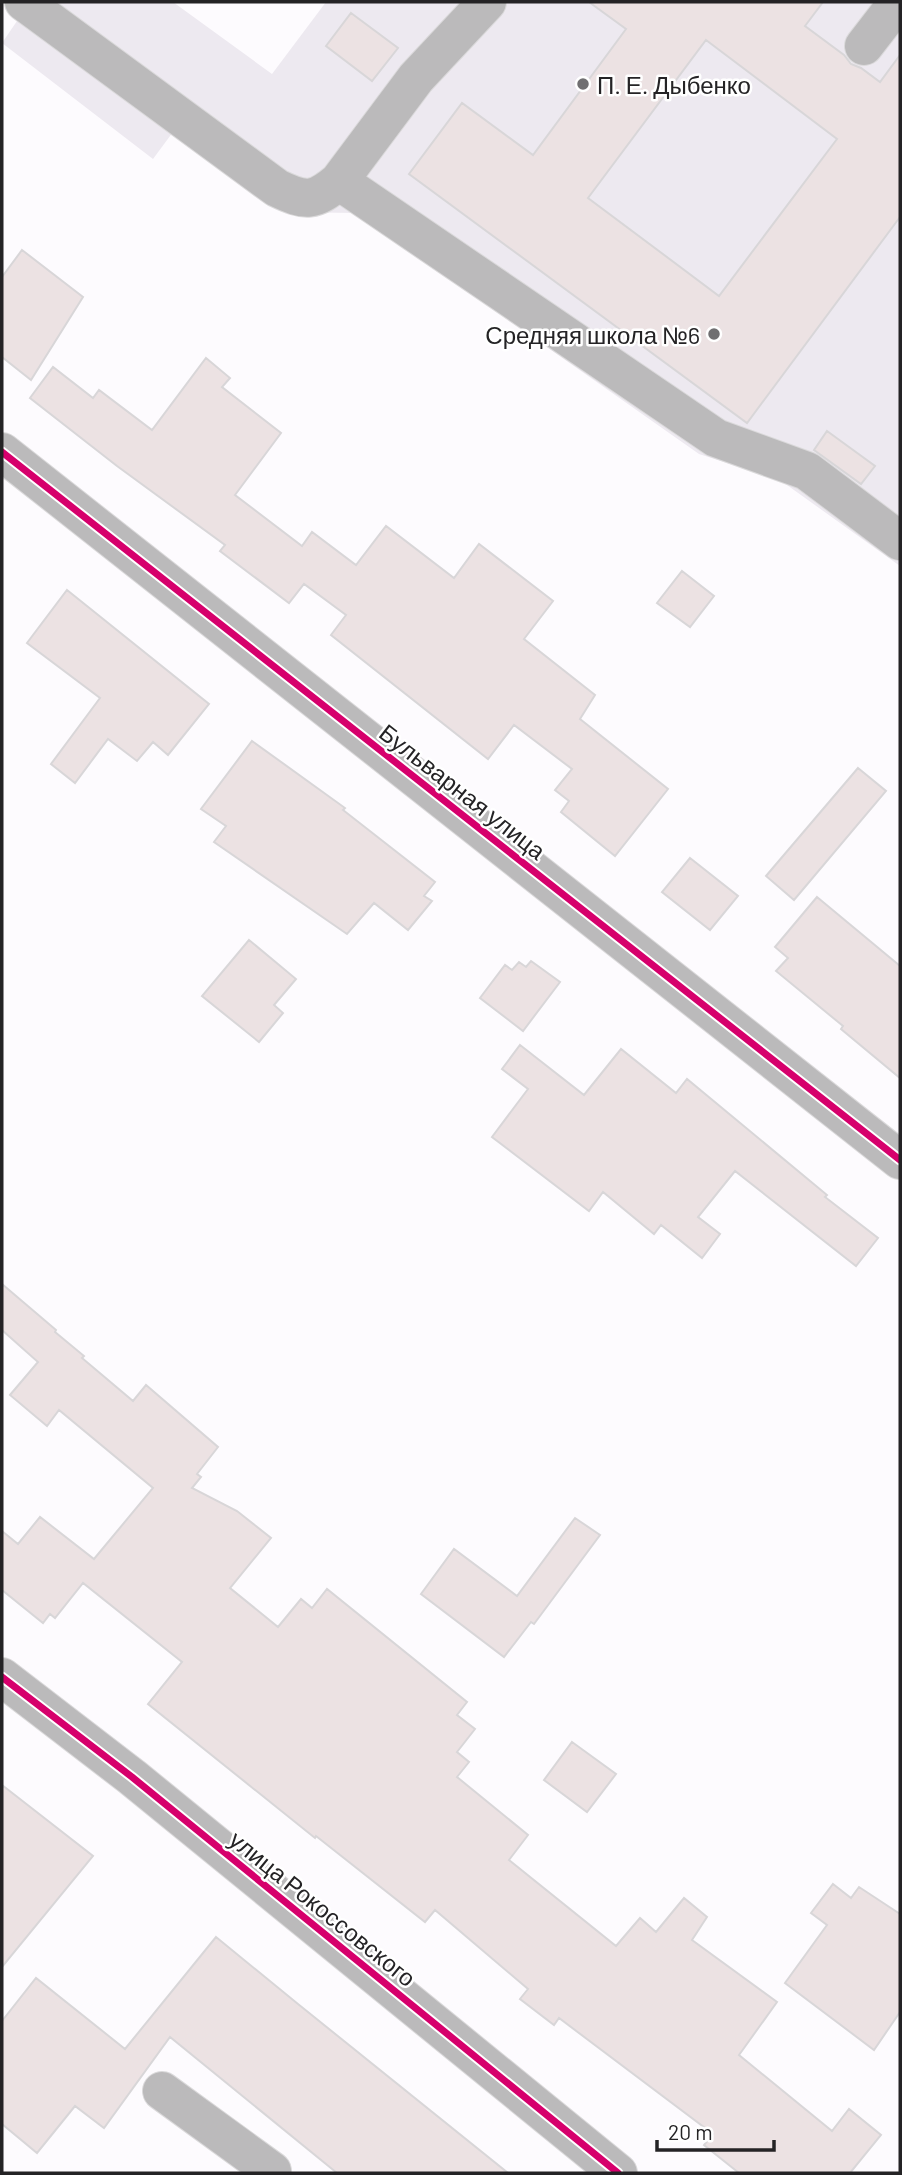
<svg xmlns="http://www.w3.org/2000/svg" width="902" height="2175" viewBox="0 0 902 2175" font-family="Barlow,sans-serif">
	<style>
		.built { fill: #ede9f0 }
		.building { fill: #ece2e3; stroke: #d8d6d8; stroke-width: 2; fill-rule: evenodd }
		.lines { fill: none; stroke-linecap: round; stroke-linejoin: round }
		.minor-casing { stroke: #dad9da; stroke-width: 40 }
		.minor { stroke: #bbbabb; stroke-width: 38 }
		.cycleway-casing { stroke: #fff; stroke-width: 11 }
		.cycleway { stroke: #d6006c; stroke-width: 7 }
		.poi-dot { fill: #706f71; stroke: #fff; stroke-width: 2.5 }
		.labels { text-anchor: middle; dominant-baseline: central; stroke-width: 5; stroke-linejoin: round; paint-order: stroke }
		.poi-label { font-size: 24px; fill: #242325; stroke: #fff; text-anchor: start }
		.street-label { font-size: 24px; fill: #242325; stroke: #fff }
	</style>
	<rect width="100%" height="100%" fill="#fdfbfe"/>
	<path class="built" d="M30 2H173L272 74 326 2H900V566L780 480 699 454 356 213 282 212 173 132 153 159 2 43Z"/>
	<path class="building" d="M589 2H823L805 26 844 55 851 64 861 68 880 82 900 55V217L747 423 409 174 462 103 533 155 626 29ZM706 40 837 139 719 296 588 198Z
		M351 13 398 48 372 81 326 46Z
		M22 250 83 297 31 380 2 357V277Z
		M206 358 230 378 222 387 281 433 235 495 302 546 312 532 356 565 386 526 454 578 479 544 553 601 524 639 595 695 580 719 668 789 615 856 561 812 569 801 555 790 572 769 514 725 488 759 331 635 346 615 304 584 289 603 220 551 225 545 117 466 30 398 53 367 93 398 99 390 152 430Z
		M827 431 875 466 861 484 814 450Z
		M682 571 714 596 690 627 657 603Z
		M67 590 209 704 168 755 153 742 137 761 108 739 75 783 51 764 100 698 27 643Z
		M252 741 345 808 343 810 435 882 424 896 432 901 408 930 374 903 347 934 214 842 226 826 201 809Z
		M858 768 886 791 794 900 766 876Z
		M690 858 738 896 710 930 662 892Z
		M817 897 900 966V1078L841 1029 843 1026 776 971 788 958 775 947Z
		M249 940 296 979 274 1005 283 1013 259 1042 202 996Z
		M531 961 560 982 523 1031 480 998 505 965 512 970 519 962 526 967Z
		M520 1045 584 1095 621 1049 676 1093 687 1079 827 1195 825 1197 878 1238 856 1266 735 1171 698 1217 720 1234 702 1258 661 1225 654 1234 603 1192 589 1211 492 1137 528 1089 502 1069Z
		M2 1284 56 1330 55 1332 84 1356 82 1358 133 1401 146 1385 218 1447 197 1474 201 1477 192 1488 237 1511 271 1538 230 1588 278 1627 301 1599 312 1608 327 1589 467 1702 457 1715 475 1729 457 1752 469 1762 457 1777 528 1835 509 1860 616 1946 640 1918 656 1932 684 1898 707 1917 692 1940 777 2002 739 2055 832 2131 849 2109 881 2135 850 2173H739L704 2145 713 2134 559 2018 554 2025 520 1999 528 1989 435 1910 425 1922 316 1836 315 1838 148 1704 182 1662 83 1583 55 1618 50 1614 43 1623 2 1590V1531L18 1544 40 1517 94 1559 153 1488 59 1410 47 1426 10 1395 38 1362 2 1330Z
		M575 1518 600 1535 534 1624 531 1622 504 1657 421 1594 454 1549 517 1596Z
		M572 1742 616 1774 587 1812 544 1780Z
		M2 1785 93 1856 2 1967Z
		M833 1884 851 1898 859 1887 900 1914V2012L874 2050 785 1983 827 1925 811 1913Z
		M216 1937 298 2004 508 2173H337L170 2037 104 2128 75 2106 37 2153 2 2124V2021L36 1978 125 2049Z"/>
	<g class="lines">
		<g class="minor-casing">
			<path id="minor" d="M24 2 277 188C306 202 314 202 339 181L416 78 487 2
				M864 46 898 2
				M339 181 716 438 807 471 900 541
				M2 452 900 1160
				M2 1677 132 1777 618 2173
				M162 2091 272 2171 270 2173"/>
		</g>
		<use href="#minor" class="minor"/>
		<g class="cycleway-casing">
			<path id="cycleway" d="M2 452 900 1160
				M2 1677 132 1777 618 2173"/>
		</g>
		<use href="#cycleway" class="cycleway"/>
	</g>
	<g class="poi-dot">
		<circle cx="583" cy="84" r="7"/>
		<circle cx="714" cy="334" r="7"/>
	</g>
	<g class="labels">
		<g class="poi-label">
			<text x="597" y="84">П. Е. Дыбенко</text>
			<text x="700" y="334" text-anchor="end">Средняя школа №6</text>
		</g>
		<g class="street-label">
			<text transform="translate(463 791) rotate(38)">Бульварная улица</text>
			<text transform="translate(323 1908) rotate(39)">улица Рокоссовского</text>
		</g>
	</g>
	<rect width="902" height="2175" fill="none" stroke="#242325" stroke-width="7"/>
	<path d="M657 2140v10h117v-10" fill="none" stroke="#242325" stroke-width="3.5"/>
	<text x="668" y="2140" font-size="21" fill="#242325" stroke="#ffffff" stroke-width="5" paint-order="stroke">20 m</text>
</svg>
